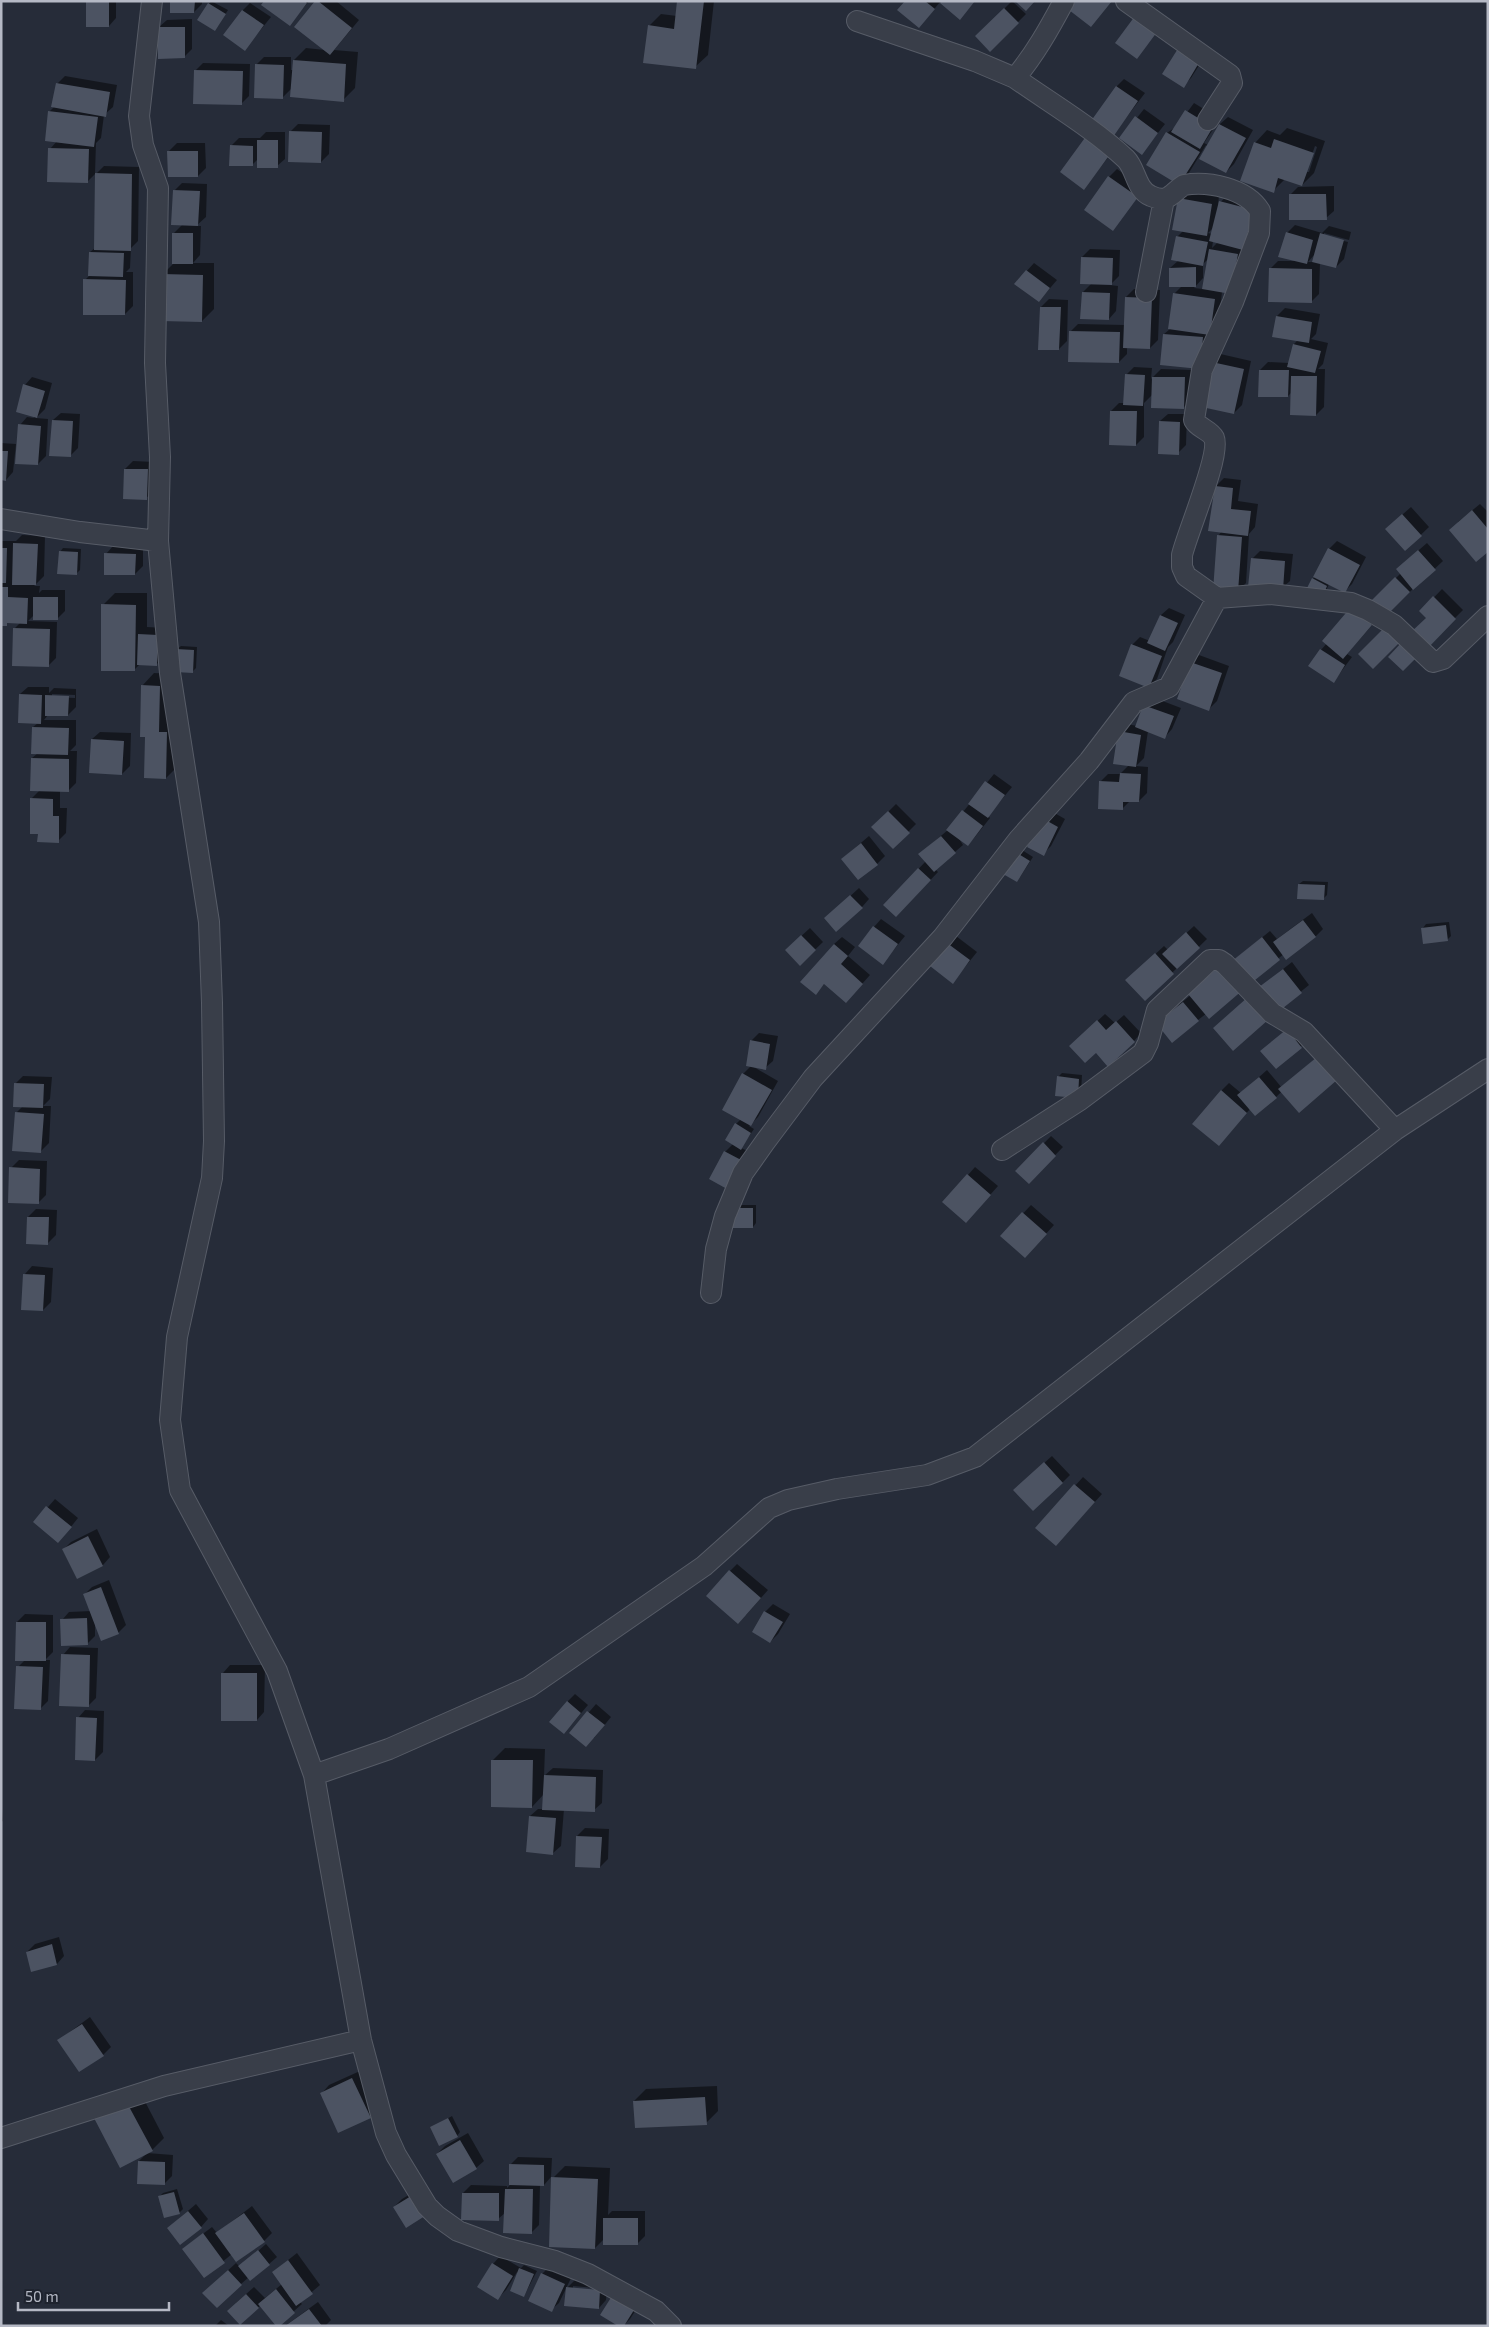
<svg xmlns="http://www.w3.org/2000/svg" width="1489" height="2327" viewBox="0 0 1489 2327" font-family="'Exo 2',sans-serif">
	<style>
		.shadow { fill: #0007; fill-rule: evenodd }
		.building { fill: #4c5362 }
		.lines { fill: none; stroke-linecap: round; stroke-linejoin: round }
		.street-casing { stroke: #575c67; stroke-width: 22 }
		.street { stroke: #393e49; stroke-width: 20 }
	</style>
	<rect width="100%" height="100%" fill="#262c39"/>
	<path class="shadow" d="M87 1H116V18L109 26Z
		M172 1H202V4L194 12Z
		M211 1 228 10 218 26 209 4Z
		M265 1H309L290 24Z
		M316 1H336L359 20 334 50 358 52 355 88 343 100 292 88 283 97 256 65 264 57H291V70H293L294 60 306 48 325 50Z
		M679 1H714L708 55 695 67 649 26 661 14 677 16Z
		M906 1H975L960 18 940 2 926 19Z
		M1012 1 1026 14 990 50 977 36Z
		M250 3 271 17 245 49 243 10Z
		M192 19V49L184 57 159 27 167 20Z
		M1207 53 1191 78 1183 86 1164 73Z
		M203 63 250 64 249 96 241 104 195 71Z
		M65 76 117 85 113 107 104 115 101 138 96 143 95 174 88 181 50 149 57 141 49 112 55 106 57 84Z
		M1124 79 1145 93 1113 135 1116 87Z
		M1194 103 1220 119 1204 143 1208 145 1220 124 1228 117 1253 130 1234 164 1226 172 1206 145 1187 176 1148 164 1167 133 1177 126Z
		M1144 109 1165 124 1142 153 1121 138Z
		M298 124 330 125 329 154 321 162 290 132Z
		M1287 128 1325 141 1314 173 1302 185 1285 179 1273 191 1255 143 1267 130 1280 135ZM1315 146 1317 147 1309 172H1306Z
		M266 132H285V159L277 166 258 159 252 165 231 146 239 138H260Z
		M177 143H205L206 168 198 176 169 151Z
		M1118 145 1084 188 1061 172Z
		M104 166 139 167 138 241 131 248 130 268 126 272H133V306L125 314 85 280 90 275V252L95 248 96 174Z
		M1117 169 1144 188 1113 229 1109 177Z
		M182 183 207 184 206 217 196 226H201L200 255 193 263H214V309L202 321 163 274 173 264V234L183 224 174 191Z
		M1334 186V211L1326 218 1290 195 1298 187Z
		M1187 191 1219 196 1218 205 1228 194 1261 203 1239 285 1222 292 1218 326 1207 360 1164 334 1170 329 1174 294 1182 286 1170 268 1179 260 1177 237 1183 231 1179 199ZM1214 227 1212 234 1208 233ZM1213 241 1218 242 1212 248ZM1209 258 1203 289 1194 288 1203 278V264Z
		M1295 225 1322 233 1329 226 1351 232 1349 240 1324 233V236L1348 242 1344 259 1336 267 1320 263 1319 294 1311 302 1270 269 1278 261H1297L1287 233ZM1315 254 1313 262H1308Z
		M1090 249 1120 250 1119 276 1110 285 1118 286 1116 311 1109 319 1083 292 1092 283 1082 257Z
		M1034 263 1057 280 1039 301 1016 283Z
		M1134 289 1160 290 1158 340 1150 348 1127 347V354L1119 362 1070 332 1078 324 1125 325 1126 297Z
		M1049 299 1068 300 1067 341 1059 349 1041 307Z
		M1285 308 1320 314 1316 334 1311 339 1328 343 1323 364 1318 369H1325L1324 407 1316 415 1292 392 1288 396 1260 370 1268 362 1289 363 1294 344 1298 340 1277 316Z
		M1216 353 1251 361 1242 405 1234 413 1198 406Z
		M1134 367 1152 368 1151 379 1161 369 1192 370V399L1184 407 1153 394 1144 403V437L1136 445 1111 411 1119 403H1125L1126 375Z
		M32 377 52 383 45 409 36 418 48 419 46 456 38 464 20 425 27 417 34 418 25 385Z
		M61 413 80 414 78 448 70 456 53 420Z
		M1168 414H1187L1186 445 1178 453 1160 421Z
		M1 443 16 444 13 472 6 480 1 479Z
		M133 461 155 462 154 491 146 498 125 469Z
		M1224 478 1241 480 1238 501 1258 504 1255 527 1249 534 1246 583 1238 591 1218 536 1222 531 1216 486Z
		M1480 504 1488 512V550L1458 522Z
		M1411 507 1429 527 1405 550 1394 522Z
		M22 535 45 536 44 576 34 586H40L39 593 42 590H65V611L57 619 34 615 28 621 57 622 56 658 48 666 14 629 20 623H1V541H16Z
		M1337 541 1366 557 1352 584 1344 592 1329 584 1325 593 1313 579 1329 549Z
		M1427 543 1443 561 1385 615 1372 602 1401 573 1405 562Z
		M113 546 143 547V566L135 574 106 554Z
		M63 548 81 549 80 570 76 574 60 552Z
		M1260 551 1293 554 1290 581 1282 588 1252 559Z
		M1442 589 1463 610 1426 647 1428 618 1421 611Z
		M115 593H147V627L165 628 164 657 156 665 140 664 134 670 103 605Z
		M1169 608 1185 615 1173 642 1168 647 1157 679 1149 686 1132 645 1140 637 1150 641 1161 615Z
		M1379 617 1347 654 1352 657 1334 681 1321 650 1327 643 1324 641Z
		M181 646 197 647 196 668 192 672 177 649Z
		M1199 655 1229 666 1217 701 1209 709 1191 663Z
		M154 673 172 674 178 766 166 778 146 736 142 686Z
		M28 687H49V693L54 688 76 689V707L68 715H48L44 720H76V745L70 751H77L76 783 68 791H60V808H67L66 833 58 841 39 833 31 799 40 790 32 758 38 753 33 727 38 723 20 694ZM52 694 75 695V698L52 697Z
		M1152 697 1181 708 1172 729 1165 737 1148 731 1144 758 1136 766 1148 767 1147 793 1139 801H1130L1122 809 1101 781 1108 774H1120L1129 765 1119 732 1127 724 1137 726Z
		M100 732 131 733 130 766 122 774 92 739Z
		M994 774 1012 787 988 816 990 818 975 837 968 845 958 837 963 845 935 869 938 872 904 908 884 905 926 861 928 847 949 829Z
		M896 804 916 824 893 847 873 827Z
		M1051 811 1065 819 1051 846 1043 854V819Z
		M869 836 885 856 877 864 842 859Z
		M1022 850 1033 857 1020 877 1005 873Z
		M1303 881 1328 882 1327 895 1323 899 1299 884Z
		M859 888 869 899 862 907 834 911Z
		M1312 913 1323 929 1316 936 1284 954 1198 1020 1165 1016 1270 931 1277 939Z
		M881 919 905 936 883 963 874 927Z
		M1449 922 1451 936 1447 940 1423 928 1426 924Z
		M1194 926 1207 939 1145 999 1135 973 1164 946 1168 950Z
		M810 928 823 942 800 964 786 950Z
		M956 936 977 952 953 982 931 966Z
		M842 937 855 947 848 956 870 975 854 993 825 983 816 993 834 944Z
		M1292 962 1309 985 1278 1010 1260 987Z
		M1105 1014 1115 1023 1124 1015 1141 1033 1134 1041 1096 1052 1079 1038Z
		M1295 1023 1309 1039 1276 1068Z
		M759 1033 778 1036 773 1061 765 1068 752 1066 778 1081 758 1117 749 1126 754 1129 741 1148 750 1152 734 1180 710 1179 725 1152 733 1144 736 1124 741 1119 743 1074 751 1066V1041Z
		M1325 1050 1276 1097 1250 1109 1226 1137 1221 1091 1229 1083 1241 1093 1267 1070 1282 1088Z
		M1062 1073 1082 1075 1081 1093 1058 1077Z
		M23 1076 52 1077 50 1099 43 1106H51L49 1143 41 1151 16 1113 23 1106 15 1084Z
		M1051 1136 1063 1147 1029 1182 1017 1171Z
		M19 1160 47 1161 46 1195 38 1203 11 1168Z
		M975 1167 998 1186 974 1213 968 1175Z
		M737 1205H756V1223L753 1227Z
		M1031 1205 1054 1225 1032 1249 1002 1236Z
		M36 1209 57 1210 56 1235 48 1243 28 1217Z
		M32 1266 53 1268 51 1302 43 1310 25 1274Z
		M1052 1456 1070 1475 1062 1483 1023 1482Z
		M1083 1477 1102 1494 1064 1536 1037 1528Z
		M55 1499 78 1518 66 1533 35 1522Z
		M97 1529 110 1557 103 1565 77 1577 63 1550 71 1542Z
		M737 1564 768 1590 746 1615 730 1571Z
		M109 1580 126 1625 118 1633 95 1623V1636L87 1644 62 1620 69 1612 91 1611 84 1595 92 1587Z
		M773 1604 790 1614 778 1634 770 1642 753 1632 765 1612Z
		M25 1614 53 1615V1652L45 1660H50L48 1701 40 1709 18 1667 25 1660 17 1622Z
		M70 1647 98 1648 96 1698 88 1706 63 1655Z
		M230 1665H265L264 1712 257 1720 223 1673Z
		M575 1694 588 1705 571 1725 568 1701Z
		M596 1704 611 1717 594 1738 571 1733Z
		M85 1710 104 1711 103 1752 95 1760 78 1718Z
		M505 1748 545 1749 544 1776 553 1768 603 1770 602 1803 594 1810 564 1809 561 1846 553 1853 530 1816 538 1809H544V1794L532 1807 493 1760Z
		M1 1797 3 1821 1 1822Z
		M585 1828 609 1829 608 1859 600 1867 577 1836Z
		M59 1937 64 1956 57 1964 27 1952 35 1944Z
		M90 2017 111 2047 103 2055 59 2040Z
		M360 2071 378 2109 370 2117 322 2093 329 2085Z
		M717 2086 718 2111 706 2123 634 2101 646 2089Z
		M139 2090 164 2138 152 2150 96 2118Z
		M452 2116 460 2132 457 2136 431 2128Z
		M468 2133 484 2161 476 2168 437 2154 445 2146Z
		M147 2153 173 2155 172 2176 164 2184 139 2161Z
		M518 2157 552 2158 551 2177 544 2185H540L539 2225 531 2233 505 2213 498 2219 463 2193 471 2185 507 2186V2188L510 2185V2165Z
		M565 2166 610 2168 608 2215 612 2211H645V2236L637 2244 604 2239 595 2248 553 2178Z
		M424 2186 435 2205 394 2207 402 2199Z
		M177 2189 183 2209 179 2213 159 2197 163 2193Z
		M196 2204 208 2219 201 2227 168 2228Z
		M252 2206 272 2233 264 2241 232 2254 205 2276 192 2242 212 2227 217 2233Z
		M266 2244 277 2257 269 2264 249 2277 241 2284 212 2285 236 2263 240 2267Z
		M297 2253 320 2285 300 2302 302 2304 277 2326 261 2305 240 2324 236 2303 254 2287 265 2298 282 2284 273 2272Z
		M500 2256 521 2268 524 2265 537 2271 524 2296 517 2272 506 2290 498 2298 493 2264Z
		M550 2266 572 2276 559 2303 551 2310 542 2274Z
		M575 2280 608 2282 606 2300 599 2308 567 2288ZM573 2286 607 2289V2292L573 2289Z
		M318 2302 331 2320 325 2326H285Z
		M641 2302 630 2319 623 2326H620Z
		M221 2320 229 2326H215Z"/>
	<path class="building" d="M86 1H109V27H86Z
		M170 1H195L194 13H170Z
		M264 1H305L307 3 290 26 261 5Z
		M315 1H318L352 28 330 55 294 27Z
		M677 1H704L696 69 643 63 648 25 674 29Z
		M905 1H925L935 9 919 28 897 10Z
		M942 1H975L960 20 940 3Z
		M1015 1H1035L1026 11Z
		M1076 1H1112L1091 27 1069 10Z
		M208 3 226 14 215 31 197 20Z
		M1004 8 1019 23 990 52 975 36Z
		M242 10 264 25 245 51 223 35Z
		M1135 16 1157 32 1137 59 1115 43Z
		M158 27H185V58L158 59Z
		M1179 47 1200 61 1184 88 1162 74Z
		M293 60 346 64 344 102 290 97Z
		M255 64 284 65 283 99 254 98Z
		M194 70 243 71 242 105 193 104Z
		M56 83 110 92 106 117 51 107Z
		M1116 86 1138 101 1113 137 1091 121Z
		M1185 110 1213 127 1200 149 1171 132Z
		M48 111 98 117 94 147 45 141Z
		M1135 116 1158 133 1142 155 1119 138Z
		M1219 124 1246 138 1226 173 1199 159Z
		M289 131 322 132 321 163 288 162Z
		M1166 132 1200 152 1179 185 1146 165Z
		M1087 135 1111 153 1084 190 1060 172Z
		M1274 139 1314 153 1302 186 1278 178 1274 193 1240 181 1254 142 1271 148Z
		M257 140H278V168H257Z
		M230 145 253 146V166H229Z
		M48 148 89 149 88 183 47 182Z
		M167 151H198V177H168Z
		M95 173 132 174 131 251 94 250Z
		M1108 176 1138 197 1113 231 1084 210Z
		M173 190 200 191 198 226 171 225Z
		M1289 194H1326L1327 220H1289Z
		M1178 198 1212 204 1207 236 1172 230Z
		M1219 201 1254 210 1243 250 1209 241Z
		M1286 232 1313 240 1307 264 1278 257Z
		M172 233H193V264H172Z
		M1320 233 1344 240 1336 268 1312 262Z
		M1176 236 1208 242 1203 266 1171 260Z
		M1209 249 1238 254 1231 294 1202 289Z
		M89 252 124 253 123 277 88 276Z
		M1081 257 1113 258 1112 285 1080 284Z
		M1196 267V287H1169V268Z
		M1269 268 1312 269V303L1268 302Z
		M1026 270 1050 288 1039 302 1014 284Z
		M162 274 203 275 202 322 161 321Z
		M83 279 126 280 125 315H83Z
		M1082 292 1110 293 1109 320 1080 319Z
		M1173 293 1215 299 1210 335 1168 329Z
		M1125 297 1152 298 1150 349 1123 348Z
		M1040 307H1061L1059 350H1038Z
		M1276 316 1312 322 1309 343 1272 337Z
		M1069 331 1120 332 1119 363 1068 362Z
		M1163 334 1203 337 1200 369 1160 365Z
		M1293 344 1321 351 1315 373 1287 367Z
		M1207 361 1244 369 1234 414 1197 406Z
		M1259 370H1289L1288 397H1258Z
		M1125 374 1145 375 1143 406 1123 405Z
		M1291 376H1317L1316 416 1290 415Z
		M1152 377H1185L1184 409 1151 408Z
		M23 384 45 391 37 418 16 412Z
		M1110 411H1137L1136 446 1109 445Z
		M52 420 73 421 71 457 49 456Z
		M1159 421 1180 422 1179 455 1158 454Z
		M18 424 41 426 38 465 15 464Z
		M1 451H8L6 481 1 480Z
		M124 469H148L147 500 123 499Z
		M1215 486 1233 488 1231 509 1251 511 1248 536 1208 531Z
		M1472 510 1488 529V552L1476 562 1449 530Z
		M1402 514 1422 536 1405 551 1385 529Z
		M1217 535 1242 537 1238 592 1213 591Z
		M13 543 38 544 36 585H12Z
		M1 548H7L6 583H1Z
		M1328 548 1360 565 1345 593 1313 577Z
		M1418 550 1436 570 1413 590 1396 569Z
		M59 551 78 552 77 575 57 574Z
		M104 553 136 554 135 575H104Z
		M1251 558 1285 561 1283 590 1248 587Z
		M1395 577 1410 592 1385 617 1370 602Z
		M1312 578 1327 586 1322 598 1306 590Z
		M1 587H8V597L28 598 27 624 7 623V626H1Z
		M1433 596 1456 619 1427 649 1410 633 1426 618 1419 611Z
		M33 597H58V620H33Z
		M101 604 136 605 135 671H101Z
		M1351 607 1372 625 1343 659 1322 641Z
		M1160 615 1178 623 1165 651 1147 643Z
		M1385 627 1401 641 1373 669 1358 654Z
		M13 628 50 629 49 667 12 666Z
		M138 634 158 635 157 666 137 665Z
		M1402 642 1417 657 1403 671 1388 657Z
		M1131 644 1162 656 1149 688 1119 676Z
		M176 649 194 650 193 673 175 672Z
		M1320 649 1345 665 1334 683 1308 666Z
		M1190 662 1222 673 1209 711 1177 699Z
		M141 685 160 686 159 732H167L166 779 144 778 145 737H140Z
		M19 694 42 695 41 724 18 723Z
		M45 695 69 696 68 716H45Z
		M1143 705 1174 716 1165 739 1135 727Z
		M32 727 69 728 68 755 31 754Z
		M1118 731 1141 735 1136 767 1113 764Z
		M91 739 124 741 122 775 89 773Z
		M31 758 69 759V792L30 791Z
		M1120 773 1141 774 1139 802H1123V810L1098 809 1099 781 1119 782Z
		M985 781 1005 795 988 818 968 804Z
		M30 798 53 799V816H59V843L37 842 38 834H30Z
		M962 810 983 826 968 846 946 830Z
		M888 811 910 833 893 849 871 827Z
		M1042 818 1058 827 1044 856 1027 847Z
		M941 836 956 853 934 872 918 854Z
		M861 843 878 865 858 880 841 859Z
		M1017 853 1030 861 1017 882 1003 874Z
		M918 868 931 880 896 917 883 905Z
		M1298 884 1325 885 1324 900 1297 899Z
		M850 895 863 908 836 932 824 918Z
		M1303 920 1316 937 1286 960 1273 942Z
		M1446 925 1448 941 1423 944 1421 928Z
		M873 926 898 944 883 965 858 946Z
		M1186 932 1200 948 1177 969 1162 954Z
		M801 935 816 950 800 966 785 950Z
		M1262 937 1280 960 1250 984 1232 961Z
		M947 943 970 960 953 984 930 966Z
		M834 944 848 956 841 964 863 984 846 1003 824 984 816 995 800 982Z
		M1155 953 1174 974 1145 1001 1125 980Z
		M1222 964 1244 989 1209 1019 1188 994Z
		M1283 969 1302 993 1278 1012 1259 987Z
		M1248 997 1268 1020 1233 1051 1213 1028Z
		M1183 1002 1199 1021 1172 1043 1156 1023Z
		M1097 1020 1106 1030 1116 1021 1135 1042 1108 1067 1096 1053 1085 1063 1069 1046Z
		M1287 1029 1302 1048 1276 1069 1260 1051Z
		M750 1040 770 1044 766 1070 746 1066Z
		M1317 1057 1337 1080 1299 1113 1278 1089Z
		M742 1073 772 1090 751 1126 722 1110Z
		M1057 1076 1079 1079 1078 1098 1055 1096Z
		M1259 1077 1277 1098 1255 1116 1237 1095Z
		M14 1083 44 1084 43 1108 13 1107Z
		M1221 1090 1247 1113 1219 1146 1192 1124Z
		M15 1112 44 1114 41 1153 12 1151Z
		M735 1123 751 1133 741 1150 725 1140Z
		M1043 1142 1056 1156 1029 1184 1015 1171Z
		M724 1151 743 1161 727 1189 709 1179Z
		M9 1167 40 1169 39 1204 8 1203Z
		M967 1174 991 1195 966 1223 942 1202Z
		M732 1208H753V1228H731Z
		M1022 1212 1047 1234 1025 1258 1000 1236Z
		M27 1217H49L48 1245 26 1244Z
		M23 1274 45 1275 43 1311 21 1310Z
		M1044 1462 1063 1483 1033 1511 1013 1490Z
		M1074 1484 1095 1502 1056 1546 1035 1528Z
		M46 1506 72 1527 58 1543 33 1522Z
		M88 1536 103 1566 77 1579 62 1549Z
		M729 1570 761 1598 738 1624 706 1596Z
		M101 1587 119 1634 101 1641 83 1594Z
		M764 1611 783 1622 770 1643 752 1632Z
		M87 1618 88 1645 61 1646 60 1619Z
		M16 1622H46V1661H15Z
		M61 1654 90 1655 89 1707 59 1706Z
		M16 1666 43 1667 41 1710 14 1709Z
		M221 1673H257V1721H221Z
		M567 1701 581 1713 564 1734 549 1722Z
		M587 1711 605 1725 586 1747 569 1733Z
		M76 1717 97 1718 95 1761 75 1760Z
		M491 1760H533L532 1808 491 1807Z
		M544 1775 596 1777 595 1812 542 1810Z
		M529 1816 556 1818 553 1855 526 1852Z
		M576 1836 602 1837 600 1868 575 1867Z
		M52 1944 57 1965 31 1972 26 1952Z
		M82 2024 104 2056 79 2072 57 2040Z
		M352 2078 371 2118 338 2133 320 2093Z
		M705 2097 707 2125 635 2128 633 2101Z
		M126 2101 153 2151 120 2168 94 2118Z
		M448 2118 458 2137 439 2146 430 2127Z
		M460 2140 477 2169 453 2183 436 2154Z
		M138 2161 165 2162V2185L137 2184Z
		M509 2164 544 2165V2186L509 2185Z
		M551 2177 598 2179 595 2249 549 2247Z
		M505 2189H533L532 2234 503 2233Z
		M174 2192 180 2214 164 2218 158 2196Z
		M416 2193 428 2214 406 2228 393 2207Z
		M462 2193H499V2221L461 2220Z
		M188 2211 202 2228 180 2245 167 2228Z
		M244 2213 265 2242 236 2262 215 2233Z
		M603 2218H638V2245H603Z
		M203 2233 225 2263 204 2278 182 2249Z
		M258 2250 270 2265 250 2281 238 2266Z
		M288 2260 313 2294 296 2306 272 2272Z
		M492 2263 513 2276 498 2300 477 2287Z
		M519 2268 534 2274 524 2297 510 2291Z
		M228 2270 242 2285 217 2308 202 2293Z
		M541 2273 565 2284 552 2312 528 2301Z
		M566 2287 600 2290 599 2309 564 2306Z
		M276 2289 295 2313 280 2326H276L258 2304Z
		M246 2294 259 2308 240 2325 227 2311Z
		M612 2296 634 2310 624 2326H618L600 2315Z
		M309 2309 322 2326H285Z"/>
	<g class="lines">
		<g class="street-casing">
			<path id="street" d="M152 1 139 116 143 145 158 188 155 363 160 457 158 541 170 673 209 922 212 1003 214 1141 212 1178 177 1337 170 1420 180 1490 277 1671 314 1775 361 2040 386 2133 396 2155 427 2206 437 2216 458 2231 501 2247 555 2261 588 2274 656 2311 671 2326
				M1064 1C1049 29 1035 54 1015 78 1052 104 1093 128 1126 159 1136 169 1136 190 1151 196 1169 204 1171 193 1184 185 1208 181 1246 188 1260 211L1259 233 1233 302 1202 370 1194 420C1198 428 1210 430 1214 438 1221 455 1187 533 1182 555V567L1186 576 1217 598 1270 594 1351 603 1368 610 1394 625 1433 662 1443 659 1488 616
				M1126 1 1230 75 1232 83 1208 120
				M857 21 975 61 1015 78
				M1146 292 1164 199
				M1 519 80 532 158 541
				M1002 1150 1080 1100 1143 1053 1148 1043 1157 1010 1210 960H1219L1225 964 1272 1013 1304 1032 1395 1130
				M711 1293 716 1249 725 1216 743 1173 765 1142 813 1078 943 937 1019 839 1089 761 1134 702 1169 687 1217 598
				M314 1775 389 1749 529 1687 704 1566 769 1508 788 1500 837 1489 927 1475 975 1457 1395 1130 1488 1069
				M1 2138 164 2086 361 2040"/>
		</g>
		<use href="#street" class="street"/>
	</g>
	<rect width="1489" height="2327" fill="none" stroke="#b5b9c5" stroke-width="5"/>
	<path d="M18 2302v8h151v-8" fill="none" stroke="#b5b9c5" stroke-width="2.5"/>
	<text x="25" y="2302" font-size="15" fill="#b5b9c5" stroke="#1e232e" stroke-width="4" paint-order="stroke">50 m</text>
</svg>
